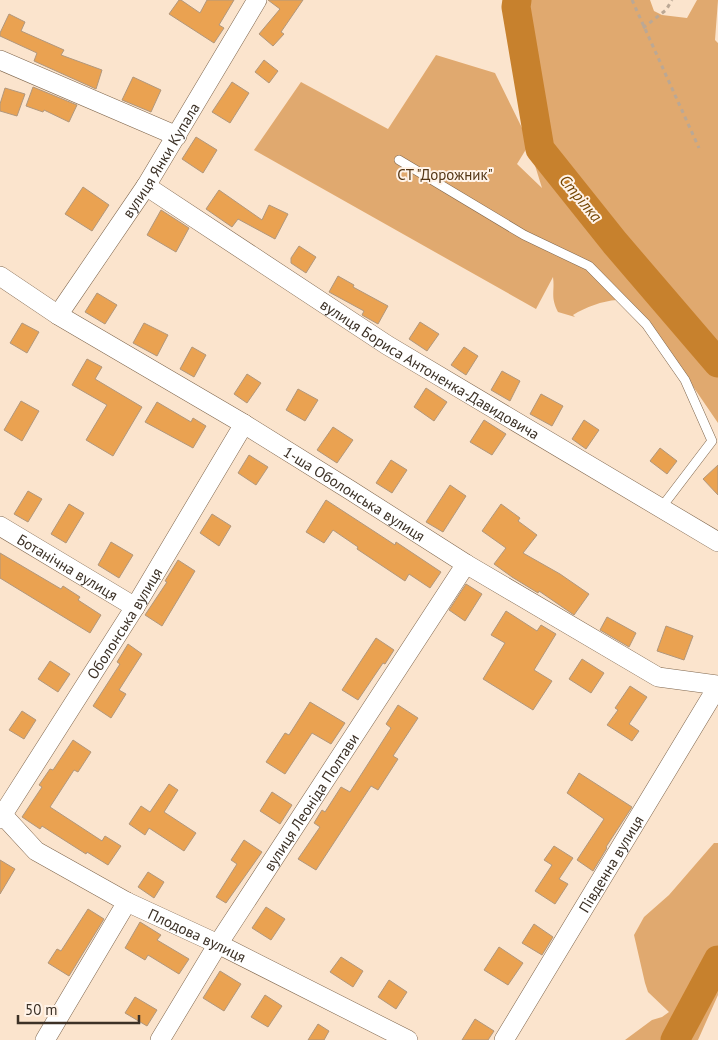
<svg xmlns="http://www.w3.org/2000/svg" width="718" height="1040" viewBox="0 0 718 1040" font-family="'PT Sans',sans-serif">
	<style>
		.green { fill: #e0a96f; fill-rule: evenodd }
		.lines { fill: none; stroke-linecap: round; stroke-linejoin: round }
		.river { stroke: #c7812d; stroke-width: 29 }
		.building { fill: #eaa251; stroke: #b1977c }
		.lane-casing { stroke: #7f664d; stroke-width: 10 }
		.street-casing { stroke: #7f664d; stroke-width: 20 }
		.path { stroke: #bba895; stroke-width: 3; stroke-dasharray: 4 4; stroke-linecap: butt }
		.lane { stroke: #fff; stroke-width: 9 }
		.street { stroke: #fff; stroke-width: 19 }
		.labels { text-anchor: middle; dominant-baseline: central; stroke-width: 4; stroke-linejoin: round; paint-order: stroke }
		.street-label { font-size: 15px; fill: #3c3126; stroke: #fff3e8 }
		.park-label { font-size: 15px; fill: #543615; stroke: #fff3e8 }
		.water-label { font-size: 16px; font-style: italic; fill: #744502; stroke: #fff3e8 }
	</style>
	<rect width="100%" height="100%" fill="#fbe4cd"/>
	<path class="green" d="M515 0H650L654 11 662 15 687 18 697 0H718L715 40 718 43V423L679 366 617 300C602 301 586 307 573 315L575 317 558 312C550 296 555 292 553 277L536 309 254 150 301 82 388 129 436 55 495 73 524 132 522 119 520 45ZM528 146H529L542 188 517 164Z
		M714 843H718V995L698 1040H625L652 1020 662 1017 669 1012 648 992 645 983 634 935 644 917 669 895Z"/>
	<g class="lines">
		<path class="river" d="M517 0 516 7 540 149 615 243 718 363
			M675 1040 718 960"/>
	</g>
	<path class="building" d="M179 0H181L200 13 207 0H234L219 25 224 28 214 43 169 14Z
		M268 0H303L281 32 284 34 273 46 259 34 280 9Z
		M9 14 25 22 21 31 64 50 61 55 102 70 96 89 34 61 37 53 0 36V33Z
		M264 60 278 71 269 83 255 72Z
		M133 77 161 90 151 112 122 100Z
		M232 82 249 93 230 123 212 112Z
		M33 87 77 105 69 122 44 110 43 112 26 106Z
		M5 88 25 94 17 116 0 111V104Z
		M196 137 217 150 203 173 182 159Z
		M83 187 109 205 92 231 65 214Z
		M219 190 262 220 269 205 288 214 275 239 238 219 232 227 206 209Z
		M161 210 189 228 176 252 147 235Z
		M299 246 316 257 306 273 291 263V258Z
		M338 276 354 285 353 287 388 306 378 324 362 315 364 311 329 292Z
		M97 293 117 305 105 324 85 312Z
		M420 322 439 334 427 351 409 339Z
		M22 323 39 332 27 353 10 343Z
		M144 323 168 335 157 356 133 343Z
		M192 347 206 355 194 377 180 369Z
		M464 347 478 356 466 375 451 365Z
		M87 359 102 367 95 379 142 407 113 456 86 440 107 405 72 385Z
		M502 371 520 381 510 401 491 390Z
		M247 374 261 383 247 403 234 394Z
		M426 388 447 402 434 421 414 407Z
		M298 389 318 400 305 421 286 410Z
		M541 394 563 406 552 426 530 414Z
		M21 401 39 411 22 441 4 430Z
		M157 402 191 422 193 418 206 426 193 448 145 422Z
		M484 420 506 434 492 455 470 442Z
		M584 420 599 430 586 449 572 439Z
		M333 427 353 440 337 463 317 450Z
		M660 448 677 461 667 474 650 461Z
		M249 455 268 467 256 485 238 473Z
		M391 460 407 470 392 493 376 483Z
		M718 465V495L703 479Z
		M450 485 466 496 443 532 426 522Z
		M28 491 42 499 28 522 14 514Z
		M326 500 395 545 396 542 441 572 430 588 409 574 405 581 357 549 358 547 333 530 324 543 306 532Z
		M69 504 84 513 66 543 51 534Z
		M501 504 520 518 518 521 537 535 523 553 560 574 589 594 574 615 539 591 538 593 512 577 494 564 506 548 482 531Z
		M212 514 231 526 219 546 200 533Z
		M111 542 133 555 119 578 98 565Z
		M0 553 61 589 63 586 80 597 78 600 101 615 90 633 0 578Z
		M178 560 195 571 162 626 145 615 167 582 165 581Z
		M466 584 482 594 465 621 449 610Z
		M506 611 537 631 541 625 556 634 534 670 552 681 533 710 483 679 505 643 491 635Z
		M607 617 636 633 629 647 600 630Z
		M666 626 693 636 684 660 657 651Z
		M376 638 394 650 385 664 383 663 358 700 342 690Z
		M128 644 142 654 119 690 126 694 111 718 93 706 120 664 117 662Z
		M582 659 604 673 591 693 569 679Z
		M50 661 70 674 58 692 38 679Z
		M630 686 647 697 629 724 639 731 632 741 607 725 618 710 615 708Z
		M310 702 345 723 331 744 312 733 285 774 266 762 285 733 289 735Z
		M398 705 418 718 393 756 398 759 378 790 371 786 316 870 298 859 320 827 314 823 322 810 325 812 341 787 350 792 391 728 386 724Z
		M22 711 36 720 24 739 9 730Z
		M73 740 91 752 78 772 74 770 50 807 102 841 105 836 121 846 108 865 87 852 86 854 42 826 40 829 22 817 42 787 39 785 50 769 53 770Z
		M579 773 632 807 606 847 607 848 593 871 577 860 604 819 567 793Z
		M169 784 178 790 164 812 196 833 184 851 149 828 145 835 129 824 141 806 150 812Z
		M272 792 292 805 280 824 260 811Z
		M244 840 262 852 226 903 216 897 237 864 231 860Z
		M554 846 573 858 559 879 568 884 555 904 535 891 552 865 544 860Z
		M0 860 15 869 0 894Z
		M148 872 164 882 154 898 138 887Z
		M266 907 285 919 271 940 252 928Z
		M88 909 104 919 69 976 48 963 57 949 61 951Z
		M140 922 161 935 157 940 189 959 179 974 148 955 145 960 125 948Z
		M534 924 553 937 542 955 522 943Z
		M499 947 523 963 508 985 484 970Z
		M341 957 363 971 353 987 330 972Z
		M220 971 241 984 224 1011 203 998Z
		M389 980 407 992 396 1009 378 997Z
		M265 995 282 1006 268 1027 251 1017Z
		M135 997 157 1010 147 1026 125 1013Z
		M475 1019 494 1031 488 1040H462Z
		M318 1024 329 1031 324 1040H308Z"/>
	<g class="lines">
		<g class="lane-casing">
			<path id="lane" d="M399 160 524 235 589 266 646 324 685 380 712 441 661 508"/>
		</g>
		<g class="street-casing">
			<g id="street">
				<path d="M0 60 177 136"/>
				<path id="s1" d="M146 186 387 345 718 542"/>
				<path id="s2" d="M0 276 58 315 244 424 350 490 466 564 658 677 718 685"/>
				<path id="s3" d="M58 315 146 186 257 0"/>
				<path id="s4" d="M0 526 135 607"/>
				<path id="s5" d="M0 812 36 851 127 902 218 944 408 1040"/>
				<path id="s6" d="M0 819 135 607 244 424"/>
				<path d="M45 1040 127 902"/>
				<path id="s7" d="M160 1040 218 944 466 564"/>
				<path id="s8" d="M504 1040 718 686"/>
			</g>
		</g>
		<path class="path" d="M632 0 699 148
			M643 28 666 10 672 0"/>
		<use href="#lane" class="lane"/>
		<use href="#street" class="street"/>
	</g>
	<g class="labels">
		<g class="street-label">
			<text stroke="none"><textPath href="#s3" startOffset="186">вулиця Янки Купала</textPath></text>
			<text stroke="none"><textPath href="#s1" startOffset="338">вулиця Бориса Антоненка-Давидовича</textPath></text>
			<text stroke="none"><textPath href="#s2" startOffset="416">1-ша Оболонська вулиця</textPath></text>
			<text stroke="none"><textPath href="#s4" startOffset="79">Ботанічна вулиця</textPath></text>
			<text stroke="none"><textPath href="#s6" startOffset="232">Оболонська вулиця</textPath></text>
			<text stroke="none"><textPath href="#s7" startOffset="282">вулиця Леоніда Полтави</textPath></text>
			<text stroke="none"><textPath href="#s8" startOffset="206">Південна вулиця</textPath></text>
			<text stroke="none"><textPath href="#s5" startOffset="235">Плодова вулиця</textPath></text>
		</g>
		<g class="park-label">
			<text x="445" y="174">СТ "Дорожник"</text>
		</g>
		<g class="water-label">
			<text transform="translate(581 198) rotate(50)">Стрілка</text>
		</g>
	</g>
	<path d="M18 1015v8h121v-8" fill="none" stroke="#3c3126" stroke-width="2.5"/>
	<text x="25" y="1015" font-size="15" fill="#3c3126" stroke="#fff3e8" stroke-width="4" paint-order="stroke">50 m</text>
</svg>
